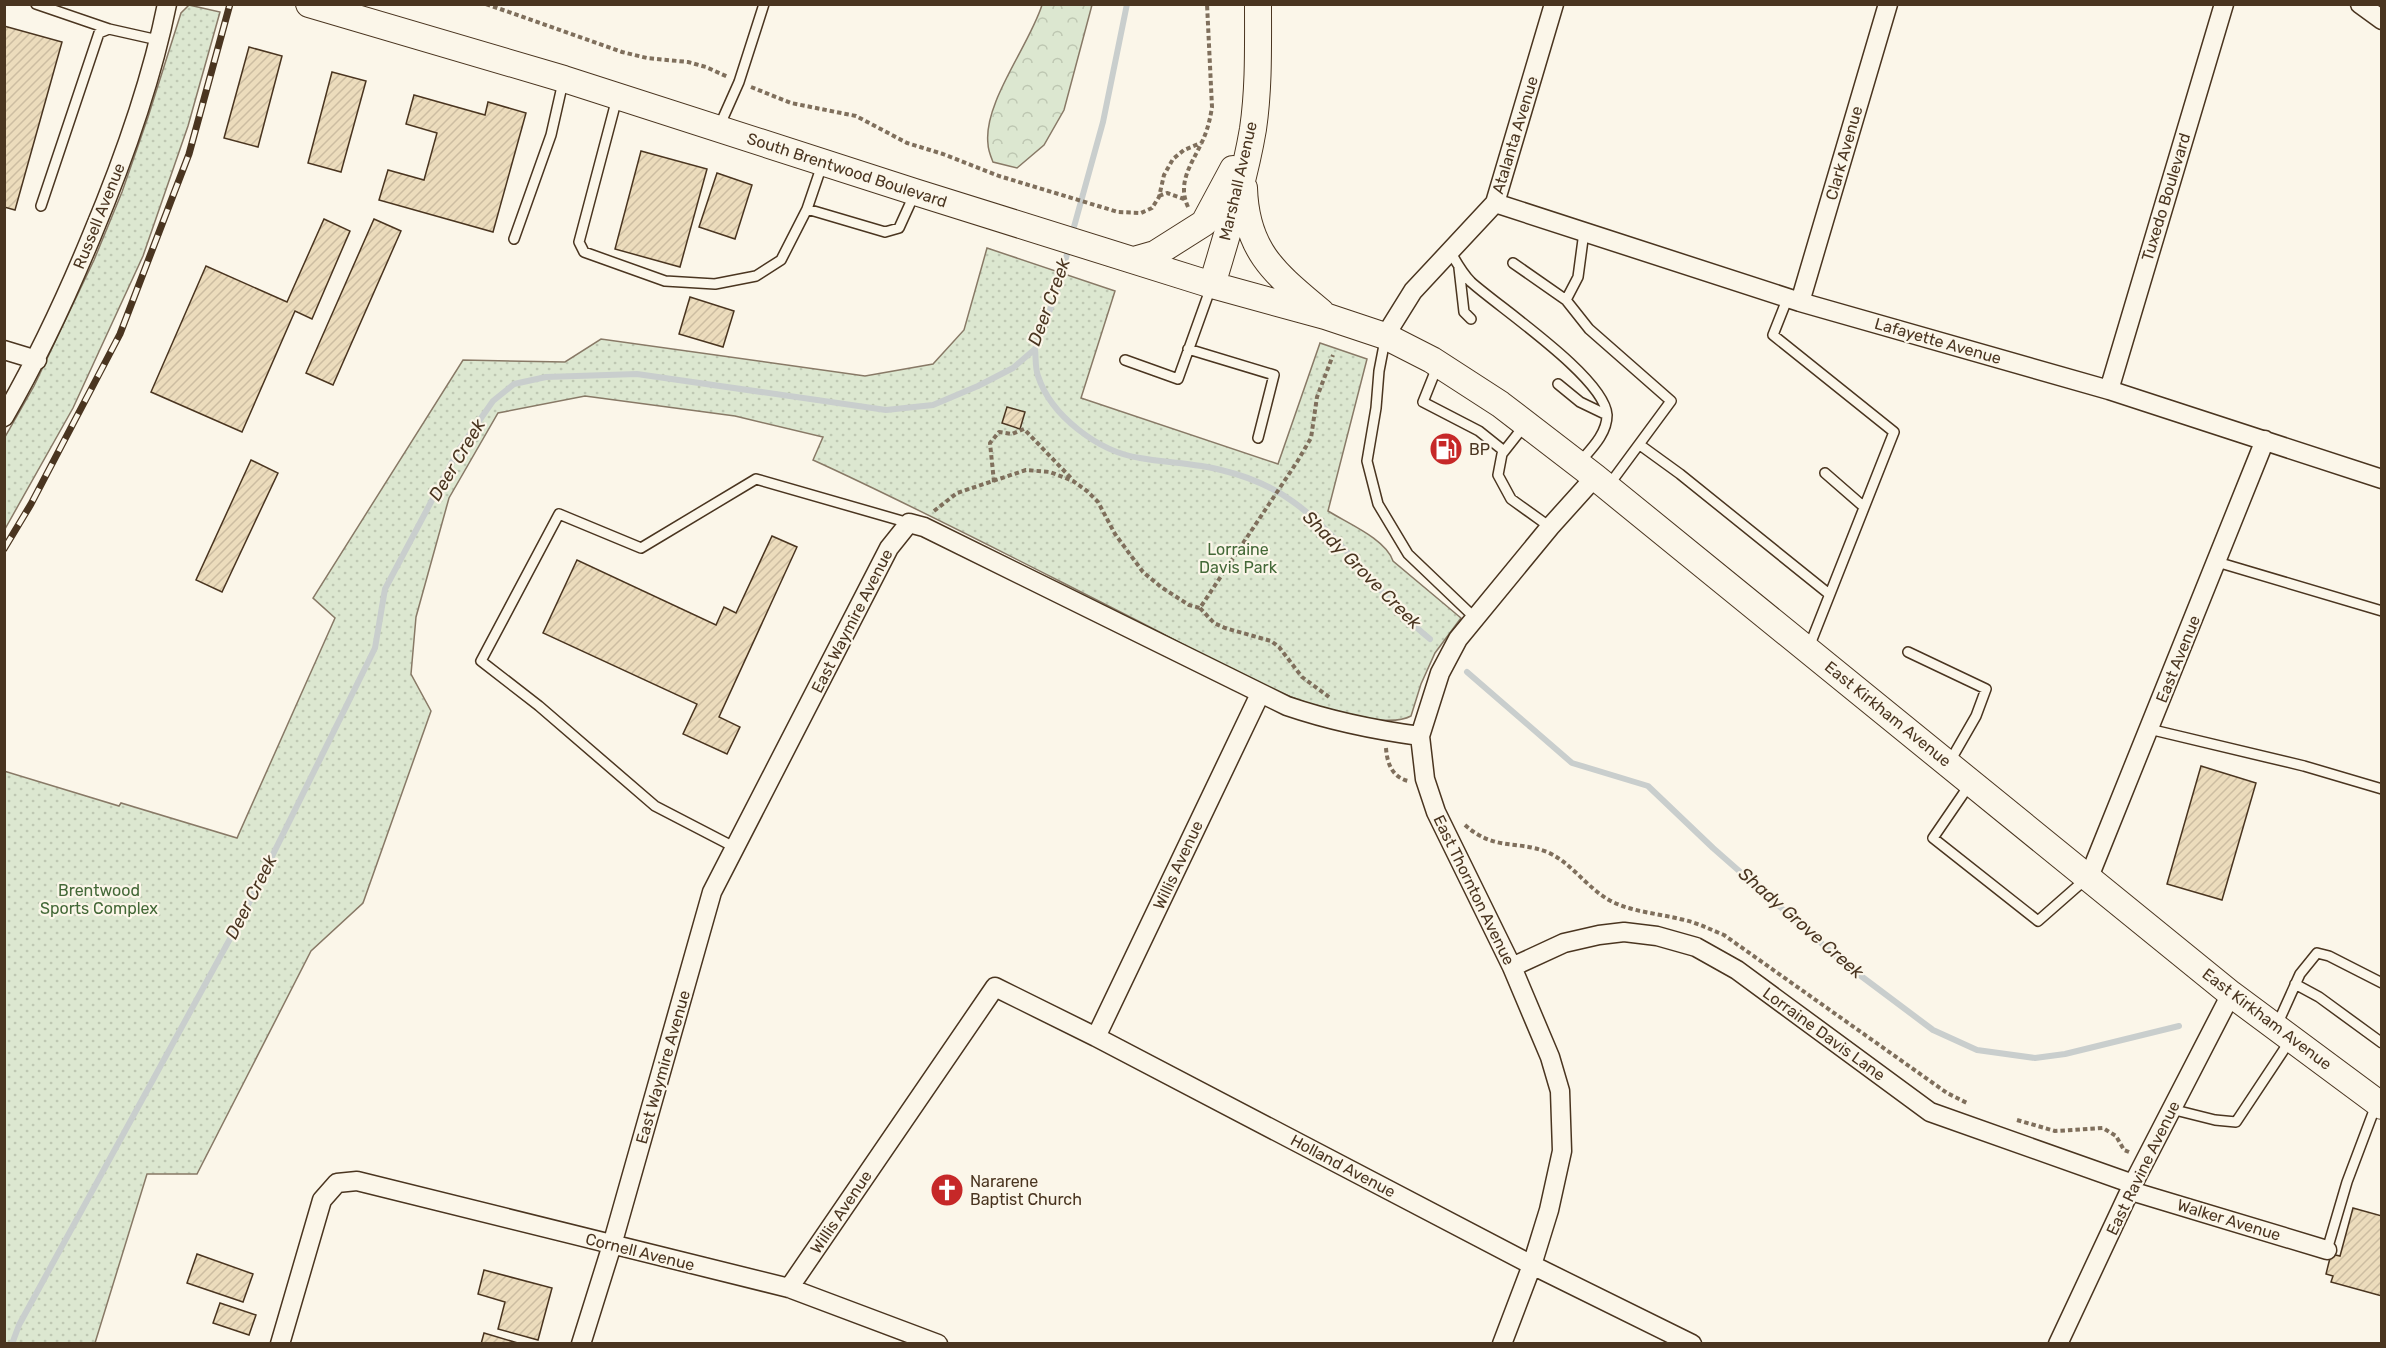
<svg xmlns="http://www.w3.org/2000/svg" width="2386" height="1348" viewBox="0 0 2386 1348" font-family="Rubik,sans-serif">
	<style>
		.forest { fill: url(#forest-crowns); stroke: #887966; stroke-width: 1.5 }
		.park { fill: url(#park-dots); stroke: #887966; stroke-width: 1.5 }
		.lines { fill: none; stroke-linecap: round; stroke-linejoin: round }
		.stream { stroke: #c9cecd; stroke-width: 6 }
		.building { fill: url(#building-hatch); stroke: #4a3520; stroke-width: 1.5 }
		.lane-casing { stroke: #4a3520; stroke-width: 12 }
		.street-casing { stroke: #4a3520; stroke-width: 21 }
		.secondary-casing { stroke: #4a3520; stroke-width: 28 }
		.path { stroke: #7f6f5c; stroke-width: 4; stroke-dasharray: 4.5 3; stroke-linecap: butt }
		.lane { stroke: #fbf6e9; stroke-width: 9 }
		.street { stroke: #fbf6e9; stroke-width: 18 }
		.secondary { stroke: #fbf6e9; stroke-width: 26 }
		.rail-casing { stroke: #4a3520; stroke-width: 7 }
		.rail { stroke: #fbf6e9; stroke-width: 4.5; stroke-dasharray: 14; stroke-linecap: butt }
		.labels { text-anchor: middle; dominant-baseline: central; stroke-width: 4.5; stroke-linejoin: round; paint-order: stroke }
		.street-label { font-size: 16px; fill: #4a3520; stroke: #fbf6e9 }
		.poi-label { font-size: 16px; fill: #4a3520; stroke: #fbf6e9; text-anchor: start }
		.park-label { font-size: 16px; fill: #436837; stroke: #fbf6e9 }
		.water-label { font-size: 18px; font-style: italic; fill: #4a3520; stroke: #fbf6e9 }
	</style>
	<defs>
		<pattern id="forest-crowns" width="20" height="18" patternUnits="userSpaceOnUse" patternTransform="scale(1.5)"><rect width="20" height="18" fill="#dce7d0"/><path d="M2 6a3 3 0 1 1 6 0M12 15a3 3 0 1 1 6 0" fill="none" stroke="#bec7b2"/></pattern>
		<pattern id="park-dots" width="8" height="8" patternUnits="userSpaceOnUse" patternTransform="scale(1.5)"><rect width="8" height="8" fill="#dce7d0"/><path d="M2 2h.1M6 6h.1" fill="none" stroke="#bec7b2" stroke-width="1.8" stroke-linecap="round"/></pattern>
		<pattern id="building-hatch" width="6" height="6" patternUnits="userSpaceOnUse" patternTransform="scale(1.5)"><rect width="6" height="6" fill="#ecdcbc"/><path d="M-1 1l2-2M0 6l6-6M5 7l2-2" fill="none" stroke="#ccbda1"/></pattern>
	</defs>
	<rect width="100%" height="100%" fill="#fbf6e9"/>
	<path class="forest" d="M1042 5H1092L1064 110 1044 145 1017 168 993 162C991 157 988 150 988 144 983 103 1029 46 1042 5Z"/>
	<path class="park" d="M189 5 220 12 188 126 143 256 73 408 5 529V437L34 386 94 260 122 192 148 117 181 13Z
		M987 248 1115 291 1081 398 1278 464 1320 343 1367 359 1328 511C1347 523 1386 539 1393 561L1461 618 1435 653 1421 684 1411 716C1389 728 1334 712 1310 704 1252 684 1197 651 1142 623 1033 568 925 511 813 460L823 437 735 416 585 396 498 413 449 498 416 617 411 674 431 711 363 903 311 951 197 1174H147L95 1343H5L4 771 119 806 121 803 237 838 335 618 313 598 463 360 565 362 601 339 865 376 933 364 964 330Z"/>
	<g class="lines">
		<path class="stream" d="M1072 234 1103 122 1127 4
			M1035 349C1036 358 1035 368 1038 376 1051 416 1099 452 1140 458 1167 463 1195 463 1221 470 1246 476 1271 486 1292 501 1346 539 1379 598 1430 639
			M1467 672 1572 763 1648 786 1713 848 1845 964 1933 1030 1977 1050 2035 1058 2065 1054 2179 1026
			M12 1344 19 1325 243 915 375 648 385 589 458 451 493 401 514 384 546 377 637 374 886 410 933 405 978 386 1013 368 1035 349 1056 294 1069 247"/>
	</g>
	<path class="building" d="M4 26 62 42 15 210 4 207Z
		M249 47 282 56 258 147 224 138Z
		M332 72 366 81 341 172 308 163Z
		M414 95 485 115 488 102 526 113 493 232 379 200 388 170 424 180 437 133 406 124Z
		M641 151 707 169 680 267 615 249Z
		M717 173 752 185 735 239 699 227Z
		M324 219 350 231 312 319 295 311 242 432 151 392 206 266 287 302Z
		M374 219 401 231 333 385 306 373Z
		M690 297 734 311 723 347 679 334Z
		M1007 407 1025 412 1020 429 1002 423Z
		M251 460 278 473 222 592 196 580Z
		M772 536 797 547 719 717 740 727 727 754 683 734 697 704 543 633 577 560 716 625 724 607 736 613Z
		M2201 766 2256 783 2222 900 2167 884Z
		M2353 1208 2382 1216V1296L2331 1282 2333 1276 2326 1274 2331 1254 2340 1256Z
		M197 1254 253 1274 243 1302 187 1283Z
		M484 1270 552 1288 538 1340 498 1329 505 1302 478 1294Z
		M220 1303 256 1315 249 1335 213 1323Z
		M484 1333 521 1344H481Z"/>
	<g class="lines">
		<g class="lane-casing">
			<path id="lane" d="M36 4 109 29
				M617 98 579 242 584 252 665 281 715 284 756 276 781 260 807 209 822 165
				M719 127 739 82 764 4
				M41 206 99 33 109 29 158 40
				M807 209 885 232 899 228 914 195
				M1584 232 1578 277 1566 300 1589 329 1671 401 1609 485
				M514 239 551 135 563 82
				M1450 251C1456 262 1462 273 1471 282 1500 308 1605 378 1607 415 1607 434 1591 449 1580 462
				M1513 263 1566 300
				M1459 268 1464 312 1471 319
				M1788 297 1773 335 1894 432 1809 647
				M1385 340 1379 371 1376 408 1367 461 1378 504 1408 554 1475 618
				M1188 349 1274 375 1258 438
				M1125 360 1178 379 1211 287
				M1437 367 1423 402 1479 431 1504 451
				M1558 384 1580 402 1607 415
				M1524 426 1502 454 1498 475 1511 499 1550 527
				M1640 445 1680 474 1829 594
				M1825 473 1864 507
				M2217 562 2382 611
				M1908 652 1986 689 1976 716 1949 763
				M2149 729 2304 766 2382 789
				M1970 784 1933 838 2038 921 2087 878
				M736 848 655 806 539 706 481 661 559 514 641 548 756 479 909 523
				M2295 984 2319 997 2382 1043
				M2277 1025 2300 974 2317 953 2329 956 2382 983
				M2171 1109 2215 1120 2236 1122 2291 1039
				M2327 1250 2347 1182 2376 1105"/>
		</g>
		<g class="street-casing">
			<path id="street" d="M2360 4 2382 20
				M1495 203 1800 302 2109 390 2382 479
				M1800 302 1888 4
				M1385 336 1413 291 1495 203 1554 4
				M4 350 37 360
				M2109 390 2224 4
				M4 417C38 358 66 298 92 235 123 161 151 84 167 4
				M2089 877 2265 440
				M1512 967 1564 943 1599 935 1624 932 1657 936 1696 947 1737 970 1930 1112 2133 1184
				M1096 1037 1260 694
				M2131 1191 2327 1250
				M789 1288 995 987 1096 1037 1532 1265 1692 1344
				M280 1344 322 1200 337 1183 357 1181 789 1288 938 1344
				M581 1344 612 1245 712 892 889 548 909 523 924 527 1287 706C1331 721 1375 730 1420 736
				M1502 1344 1532 1265 1549 1210 1562 1151 1560 1091 1550 1057 1512 967 1436 812 1425 779 1420 736 1440 673 1458 639 1550 527 1595 477
				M2058 1344 2133 1184 2231 994"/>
		</g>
		<g class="secondary-casing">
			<path id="secondary" d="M309 4 564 79 915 192 1212 285 1325 316 1385 336 1432 360 1500 404 1595 477 2231 994 2382 1106
				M1244 188C1246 252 1276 274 1321 312
				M1134 260 1155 254 1204 223 1233 169
				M1212 285C1227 234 1244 182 1253 129 1259 88 1258 46 1258 4"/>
		</g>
		<path class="path" d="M486 4 622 52 647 58 688 62 706 67 728 77
			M751 87 791 103 856 116 907 143 943 154 999 176 1118 212 1141 213 1152 208 1159 197 1164 175 1173 159 1184 150 1201 143
			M1159 196 1167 193 1184 199
			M1188 207C1177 183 1191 165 1201 144 1207 132 1210 120 1212 107L1207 4
			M994 482 990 443 999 432 1012 434 1024 429 1071 478
			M934 511 957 493 1026 470 1050 472 1073 481 1087 491 1098 502 1115 534 1143 572 1161 587 1189 605 1200 608 1297 462 1311 438 1317 397 1333 355
			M1200 608 1214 623 1225 628 1271 641 1279 647 1302 677 1329 697
			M1386 748C1387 763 1392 777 1408 781
			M1465 825C1494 851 1516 840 1547 852 1571 862 1586 887 1609 900 1631 912 1656 913 1680 919 1696 922 1709 929 1724 935L1947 1093 1967 1103
			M2017 1120 2055 1131 2103 1128 2116 1136 2124 1150 2129 1152"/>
		<use href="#lane" class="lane"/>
		<use href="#street" class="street"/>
		<use href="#secondary" class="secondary"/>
		<g class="rail-casing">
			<path id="rail" d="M4 549 31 504 120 334 189 154 230 4"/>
		</g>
		<use href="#rail" class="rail"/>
	</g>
	<defs>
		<g id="fuel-disc" transform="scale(1.725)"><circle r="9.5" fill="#c62828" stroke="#fbf6e9"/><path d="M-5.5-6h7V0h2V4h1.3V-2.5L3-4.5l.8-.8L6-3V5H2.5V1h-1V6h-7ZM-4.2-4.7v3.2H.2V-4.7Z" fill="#fff"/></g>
		<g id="church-disc" transform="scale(1.725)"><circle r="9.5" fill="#c62828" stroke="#fbf6e9"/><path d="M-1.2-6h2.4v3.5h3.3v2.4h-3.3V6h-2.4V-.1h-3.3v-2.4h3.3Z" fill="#fff"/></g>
	</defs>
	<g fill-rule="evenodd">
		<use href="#fuel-disc" x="1446" y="449"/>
		<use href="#church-disc" x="947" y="1190"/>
	</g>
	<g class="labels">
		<g class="street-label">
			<text transform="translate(1515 135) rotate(-73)">Atalanta Avenue</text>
			<text transform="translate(1844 153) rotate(-74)">Clark Avenue</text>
			<text transform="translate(847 170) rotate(18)">South Brentwood Boulevard</text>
			<text transform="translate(1238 181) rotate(-77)">Marshall Avenue</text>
			<text transform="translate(2166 197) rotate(-73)">Tuxedo Boulevard</text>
			<text transform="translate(99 216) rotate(-68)">Russell Avenue</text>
			<text transform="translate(1938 341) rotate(16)">Lafayette Avenue</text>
			<text transform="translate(852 621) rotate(-63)">East Waymire Avenue</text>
			<text transform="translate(2178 659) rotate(-68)">East Avenue</text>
			<text transform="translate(1888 714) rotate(39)">East Kirkham Avenue</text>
			<text transform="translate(1178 865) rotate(-65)">Willis Avenue</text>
			<text transform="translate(1474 890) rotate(64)">East Thornton Avenue</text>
			<text transform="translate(2267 1019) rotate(37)">East Kirkham Avenue</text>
			<text transform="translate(1824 1034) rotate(36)">Lorraine Davis Lane</text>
			<text transform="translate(663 1067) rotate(-74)">East Waymire Avenue</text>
			<text transform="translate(1343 1166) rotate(28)">Holland Avenue</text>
			<text transform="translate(2143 1168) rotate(-64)">East Ravine Avenue</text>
			<text transform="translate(841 1212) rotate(-56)">Willis Avenue</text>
			<text transform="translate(2229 1220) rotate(17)">Walker Avenue</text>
			<text transform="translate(640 1252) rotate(14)">Cornell Avenue</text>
		</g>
		<g class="poi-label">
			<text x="1469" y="449">BP</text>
			<text x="970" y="1181">Nararene<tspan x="970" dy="18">Baptist Church</tspan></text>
		</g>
		<g class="park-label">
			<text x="1238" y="549">Lorraine<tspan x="1238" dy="18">Davis Park</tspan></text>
			<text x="99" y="890">Brentwood<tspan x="99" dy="18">Sports Complex</tspan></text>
		</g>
		<g class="water-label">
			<text transform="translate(1049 302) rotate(-70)">Deer Creek</text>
			<text transform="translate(457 460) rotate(-59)">Deer Creek</text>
			<text transform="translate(1362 570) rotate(45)">Shady Grove Creek</text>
			<text transform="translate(251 897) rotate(-63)">Deer Creek</text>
			<text transform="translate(1801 923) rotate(41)">Shady Grove Creek</text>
		</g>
	</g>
	<rect width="2386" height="1348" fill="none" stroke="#4a3520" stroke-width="12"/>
</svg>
